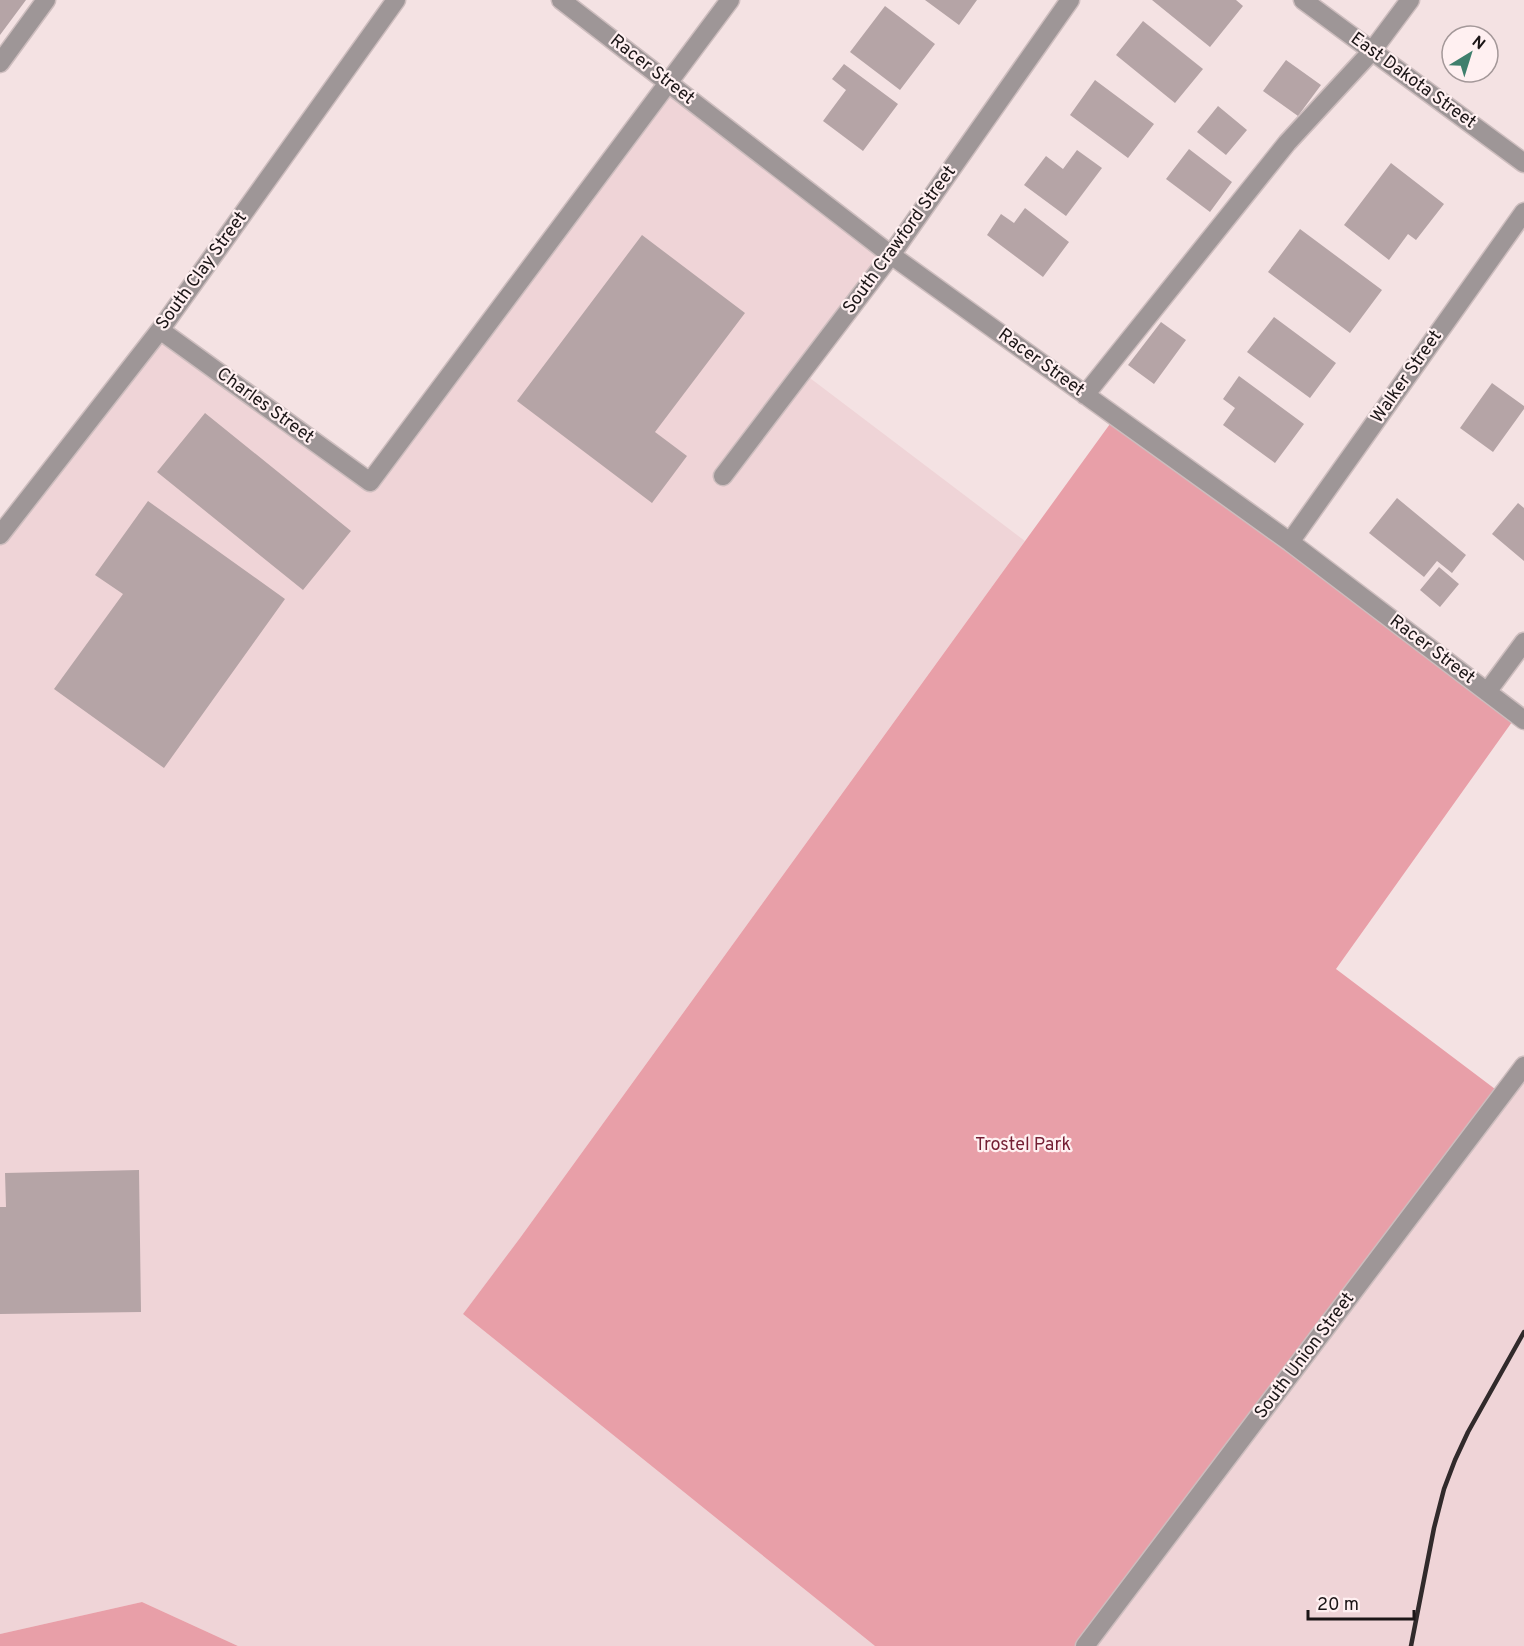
<svg xmlns="http://www.w3.org/2000/svg" width="1524" height="1646" viewBox="0 0 1524 1646" font-family="Overpass,sans-serif">
	<style>
		.built { fill: #efd4d7 }
		.green { fill: #e89fa8 }
		.building { fill: #b5a4a6 }
		.lines { fill: none; stroke-linecap: round; stroke-linejoin: round }
		.minor-casing { stroke: #cdbdbe; stroke-width: 21 }
		.minor { stroke: #9e9697; stroke-width: 18 }
		.rail { stroke: #312a2b; stroke-width: 4.5 }
		.labels { text-anchor: middle; dominant-baseline: central; stroke-width: 4.5; stroke-linejoin: round; paint-order: stroke }
		.street-label { font-size: 18px; fill: #1b1516; stroke: #fff0f1 }
		.park-label { font-size: 18px; fill: #741e33; stroke: #fff0f1 }
	</style>
	<rect width="100%" height="100%" fill="#f4e2e3"/>
	<path class="built" d="M669 83 891 255 802 372 1025 541 520 1238 463 1314 875 1646H238L142 1602 0 1634V535L160 330 370 481Z
		M1524 1066V1646H1085Z"/>
	<path class="green" d="M1115 417 1517 715 1336 969 1503 1095 1085 1646H875L463 1314 520 1238Z
		M142 1602 238 1646H0V1634Z"/>
	<path class="building" d="M0 0H26L0 35Z
		M925 0H977L959 25Z
		M1152 0H1236L1243 6 1210 47Z
		M885 6 935 44 900 90 850 52Z
		M1143 21 1203 69 1175 103 1116 55Z
		M1286 60 1321 85 1298 116 1263 91Z
		M844 64 898 104 863 151 823 121 846 90 832 79Z
		M1095 80 1154 124 1128 158 1070 115Z
		M1218 106 1247 130 1226 155 1197 132Z
		M1189 149 1232 182 1210 212 1166 179Z
		M1077 150 1102 168 1066 216 1024 185 1046 156 1063 169Z
		M1391 163 1444 204 1416 240 1408 234 1389 260 1344 225Z
		M1025 208 1069 242 1043 277 987 235 1001 214 1014 223Z
		M1300 229 1382 290 1350 333 1268 272Z
		M642 235 745 313 655 432 687 456 652 503 517 401Z
		M1274 317 1336 363 1310 398 1247 352Z
		M1161 322 1186 340 1154 384 1128 365Z
		M1239 376 1304 424 1275 463 1223 425 1235 408 1223 399Z
		M1492 383 1524 406V409L1493 452 1460 428Z
		M205 413 351 531 303 590 157 472Z
		M1397 498 1466 555 1452 573 1437 561 1424 577 1369 533Z
		M148 501 285 599 164 768 54 689 123 594 95 575Z
		M1518 503 1524 508V561L1492 534Z
		M1439 567 1459 584 1440 607 1420 590Z
		M139 1170 141 1312 0 1314V1207H6L5 1173Z"/>
	<g class="lines">
		<g class="minor-casing">
			<path id="minor" d="M561 0 891 255 1290 542 1524 720
				M1303 0 1524 163
				M0 63 46 0
				M160 330 370 482 730 0
				M1085 395 1287 143 1372 51 1410 0
				M723 476 891 255 1070 0
				M0 535 160 330 396 0
				M1290 542 1524 212
				M1487 692 1524 642
				M1085 1646 1524 1066"/>
		</g>
		<use href="#minor" class="minor"/>
		<path class="rail" d="M1411 1646 1434 1528 1444 1489 1455 1460 1468 1432 1524 1332"/>
	</g>
	<g class="labels">
		<g class="street-label">
			<text transform="translate(652 70) rotate(38)">Racer Street</text>
			<text transform="translate(1413 81) rotate(36)">East Dakota Street</text>
			<text transform="translate(900 240) rotate(-54)">South Crawford Street</text>
			<text transform="translate(202 271) rotate(-54)">South Clay Street</text>
			<text transform="translate(1041 363) rotate(36)">Racer Street</text>
			<text transform="translate(1407 377) rotate(-55)">Walker Street</text>
			<text transform="translate(265 406) rotate(36)">Charles Street</text>
			<text transform="translate(1432 650) rotate(37)">Racer Street</text>
			<text transform="translate(1305 1356) rotate(-53)">South Union Street</text>
		</g>
		<g class="park-label">
			<text x="1023" y="1145">Trostel Park</text>
		</g>
	</g>
	<g transform="translate(1470 54) rotate(38)"><circle r="28" fill="#fff0f1" stroke="#a49899" stroke-width="1.5"/>
	<path d="M0-4.5L10 22L0 15L-10 22Z" fill="#3f7f6d"/>
	<text y="-9" font-size="16" font-weight="bold" text-anchor="middle" fill="#1b1516">N</text>
	</g>
	<path d="M1308 1610v9h106v-9" fill="none" stroke="#1b1516" stroke-width="3"/>
	<text x="1317" y="1610" font-size="18" fill="#1b1516" stroke="#fff0f1" stroke-width="4.5" paint-order="stroke">20 m</text>
</svg>
